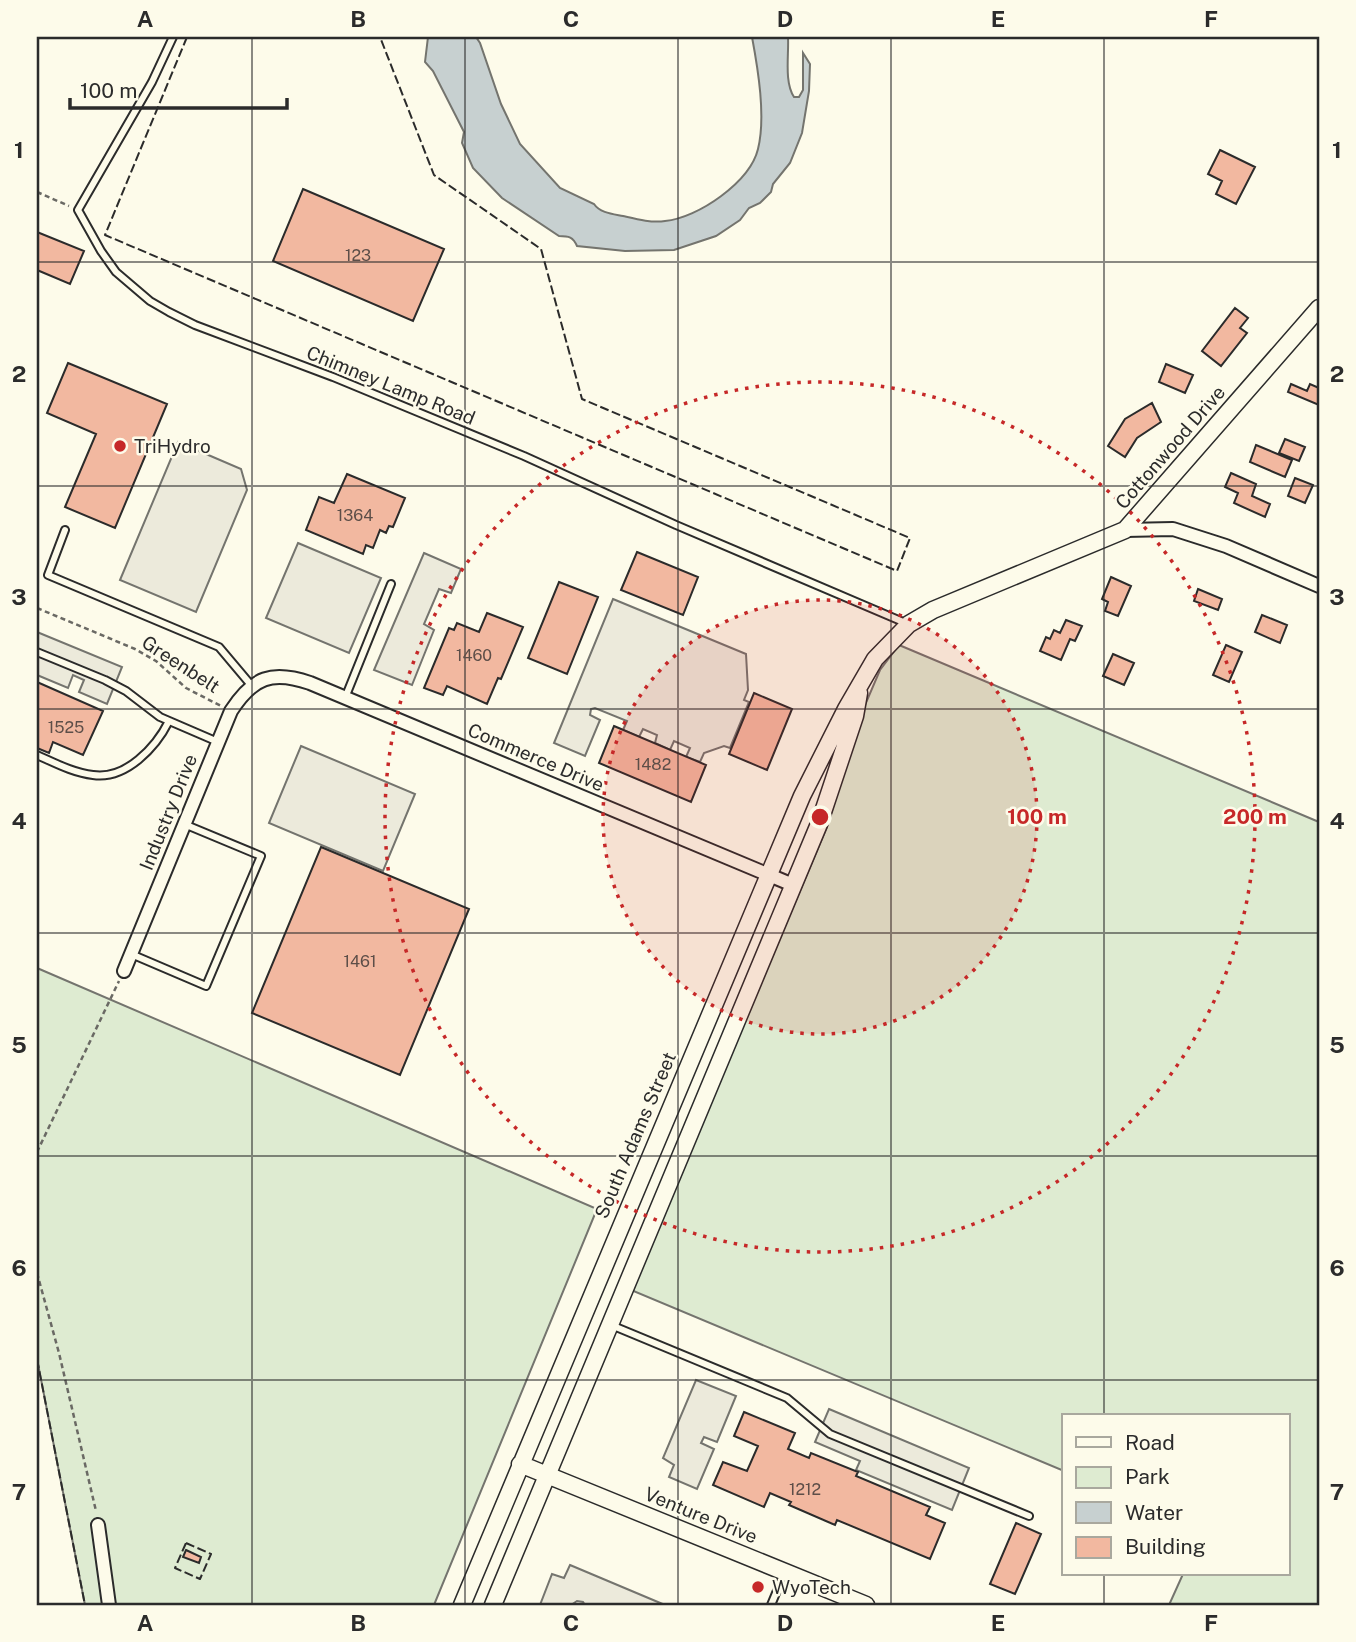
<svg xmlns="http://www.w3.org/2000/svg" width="1356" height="1642" viewBox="0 0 1356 1642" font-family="'Public Sans',sans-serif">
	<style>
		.green { fill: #deebd1; stroke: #74746e; stroke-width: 2 }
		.parking { fill: #eceadb; stroke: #74746e; stroke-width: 2 }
		.water { fill: #c7d0d0; stroke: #74746e; stroke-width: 2 }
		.building { fill: #f2b8a0; stroke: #2b2b2b; stroke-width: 2 }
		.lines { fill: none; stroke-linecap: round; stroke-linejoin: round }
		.service-casing { stroke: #2b2b2b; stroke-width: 10 }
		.minor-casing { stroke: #2b2b2b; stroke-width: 16 }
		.tertiary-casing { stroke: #2b2b2b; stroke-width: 19 }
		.path { stroke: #6a6964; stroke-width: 2.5; stroke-dasharray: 5 3.5; stroke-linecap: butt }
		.service { stroke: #fdfbea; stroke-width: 6 }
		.minor { stroke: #fdfbea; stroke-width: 12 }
		.tertiary { stroke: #fdfbea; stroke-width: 16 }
		.fence { stroke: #2b2b2b; stroke-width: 2; stroke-dasharray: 9 3.5; stroke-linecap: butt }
		.grid { fill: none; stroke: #2b2b2b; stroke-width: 2; stroke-opacity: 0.55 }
		.ring { fill: none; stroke: #c62828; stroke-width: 3.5; stroke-dasharray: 3.5 7 }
		.poi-dot { fill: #c62828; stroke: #fdfbea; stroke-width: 2.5 }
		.labels { text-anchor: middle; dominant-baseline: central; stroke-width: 5; stroke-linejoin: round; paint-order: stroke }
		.number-label { font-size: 16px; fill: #5d4e48 }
		.street-label { font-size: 19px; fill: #2b2b2b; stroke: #fdfbea }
		.poi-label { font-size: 19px; fill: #2b2b2b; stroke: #fdfbea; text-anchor: start }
		.centre { fill: #c62828; stroke: #fdfbea; stroke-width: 3.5 }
		.ring-label { font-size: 21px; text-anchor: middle; font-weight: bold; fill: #c62828; stroke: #fdfbea; stroke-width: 5; stroke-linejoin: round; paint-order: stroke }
		.neatline { fill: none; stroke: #2b2b2b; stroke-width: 2.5 }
		.grid-label { font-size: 23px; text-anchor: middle; font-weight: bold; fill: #2b2b2b }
	</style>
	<rect width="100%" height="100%" fill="#fdfbea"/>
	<path class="green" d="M899 645 1319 822V1605H1169L1183 1574H1288V1416H1064V1471L631 1290 827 827 862 712 880 670Z
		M37 968 597 1209 434 1605H85L37 1359Z"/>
	<path class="parking" d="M178 442 241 469 247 490 196 612 120 580Z
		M298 543 381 578 349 653 266 618Z
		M424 553 461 569 451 593 439 589 424 624 434 630 412 685 374 670Z
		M613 599 746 654 748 690 744 700 749 702 730 748 724 746 704 753 700 762 686 757 690 748 674 741 670 750 655 743 657 735 643 729 639 737 623 730 627 721 595 708 591 709 590 715 600 720 585 756 554 743Z
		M37 632 122 667 107 704 79 692 84 680 73 675 68 688 37 675Z
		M301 746 415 794 383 871 269 823Z
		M696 1380 736 1396 717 1442 704 1437 701 1443 714 1449 697 1489 669 1477 674 1465 663 1458Z
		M829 1409 969 1468 952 1510 856 1470 860 1461 815 1442Z
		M570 1565 665 1605H585L583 1602 577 1601 571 1605H540L552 1574 564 1578Z"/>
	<path class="water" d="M428 37H476L480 43 501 104 520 144 560 188 594 204C600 213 613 214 623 216 636 219 651 223 665 221 698 218 750 182 758 149 766 117 758 69 752 37H788C789 55 784 82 794 97H799L803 90V53L810 64 809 91 802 133 790 163 773 184 771 192 760 203 749 208 740 220 716 236 674 250 625 251 577 246C573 237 569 236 559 236L502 198 473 168 462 143 464 132 433 71 425 62Z"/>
	<path class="building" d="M1220 150 1255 167 1236 204 1216 194 1222 181 1208 174Z
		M303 189 444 249 413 321 273 261Z
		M37 232 84 251 70 284 37 270Z
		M1235 308 1248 318 1240 328 1247 333 1221 366 1202 351Z
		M68 363 167 404 115 528 65 507 96 434 47 413Z
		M1166 364 1193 375 1185 393 1159 382Z
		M1291 384 1307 391 1310 384 1319 388V405L1288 392Z
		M1152 403 1161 422 1137 438 1125 457 1108 446 1125 419Z
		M1285 439 1305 447 1299 461 1279 453Z
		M1256 445 1292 460 1285 477 1250 462Z
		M1231 473 1256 484 1252 496 1270 504 1265 517 1234 503 1238 493 1225 487Z
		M347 474 405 498 393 527 389 526 386 533 380 530 373 548 366 545 363 554 306 530 319 497 334 503Z
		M1295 478 1313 485 1305 503 1288 496Z
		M637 552 698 577 683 615 621 590Z
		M1111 577 1131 586 1118 616 1105 611 1108 602 1102 599Z
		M559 582 598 597 567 674 528 658Z
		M1198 589 1222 599 1218 610 1194 601Z
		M487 613 523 627 501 679 498 678 487 704 447 686 443 695 424 688 449 628 454 630 457 623 479 632Z
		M1262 615 1287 625 1280 643 1255 632Z
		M1066 620 1082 626 1075 641 1070 639 1061 660 1040 651 1046 637 1050 639 1054 630 1060 633Z
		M1226 645 1242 652 1229 682 1213 675Z
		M1113 654 1134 663 1124 685 1103 676Z
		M37 682 103 711 83 755 53 742 49 753 37 748Z
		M754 693 792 709 767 770 729 754Z
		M614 726 706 765 691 802 599 763Z
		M321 847 469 909 400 1075 252 1013Z
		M744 1412 795 1433 788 1449 809 1458 811 1453 858 1472 856 1476 930 1507 926 1515 945 1523 930 1559 837 1520 835 1525 789 1505 791 1502 770 1493 764 1507 713 1485 723 1462 747 1471 758 1446 734 1436Z
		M1016 1523 1041 1534 1015 1594 990 1584Z
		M186 1550 201 1557 199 1563 183 1557Z"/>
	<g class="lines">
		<g class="service-casing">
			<path id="service" d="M173 37 152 82 78 210 101 251 116 272 150 301 169 312 195 325 333 377 524 456 676 525 908 624
				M65 530 48 575 219 647 251 685
				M37 652 105 680 126 691 160 717 218 742
				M345 698 391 584
				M37 755C55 763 74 773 93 775 126 780 156 747 169 721
				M131 954 206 986 261 856 184 824
				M611 1325 787 1398 830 1434 1029 1516
				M771 1605 784 1574"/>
		</g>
		<g class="minor-casing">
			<path id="minor" d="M1125 530 1173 529 1226 546 1319 586
				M124 971 231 711C253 677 272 670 310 683L793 885
				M98 1525 109 1605"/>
		</g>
		<g class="tertiary-casing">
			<path id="tertiary" d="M520 1464 866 1605
				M462 1605 802 796 846 709 875 659 909 624 933 610 1125 530 1319 308
				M493 1605 819 824 855 716 859 693"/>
		</g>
		<path class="path" d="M37 192 69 206
			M37 608 135 649 156 661 186 688 221 706
			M37 1152 119 981
			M37 1273 59 1353 96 1511"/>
		<use href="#service" class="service"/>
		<use href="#minor" class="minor"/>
		<use href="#tertiary" class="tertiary"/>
		<path class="fence" d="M187 37 105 235 897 571 910 538 582 399 541 249 434 175 380 37
			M37 1359 85 1605
			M186 1543 211 1554 200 1579 175 1568Z"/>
	</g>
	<path class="grid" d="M252 37V1605M465 37V1605M678 37V1605M891 37V1605M1104 37V1416M37 262H1319M37 486H1319M37 709H1319M37 933H1319M37 1156H1319M37 1380H1319M1104 1574V1605"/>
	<circle cx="820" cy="817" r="217" fill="#c62828" fill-opacity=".12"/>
	<g class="ring">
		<circle cx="820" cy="817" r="217"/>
		<circle cx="820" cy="817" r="435"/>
	</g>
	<g class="poi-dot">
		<circle cx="120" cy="446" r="7"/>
		<circle cx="758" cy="1587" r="7"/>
	</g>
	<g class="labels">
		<g class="number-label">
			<text x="358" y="255">123</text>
			<text x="355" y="515">1364</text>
			<text x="474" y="655">1460</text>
			<text x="66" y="727">1525</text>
			<text x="653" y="764">1482</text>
			<text x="360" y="961">1461</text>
			<text x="805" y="1489">1212</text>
		</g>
		<g class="street-label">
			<text transform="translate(391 385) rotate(22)">Chimney Lamp Road</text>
			<text transform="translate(1170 447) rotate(-49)">Cottonwood Drive</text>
			<text transform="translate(181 664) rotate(33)">Greenbelt</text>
			<text transform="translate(536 757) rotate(23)">Commerce Drive</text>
			<text transform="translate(168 812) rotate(-68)">Industry Drive</text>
			<text transform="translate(635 1135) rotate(-67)">South Adams Street</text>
			<text transform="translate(701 1515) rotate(22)">Venture Drive</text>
		</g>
		<g class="poi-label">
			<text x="134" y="446">TriHydro</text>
			<text x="772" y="1587">WyoTech</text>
		</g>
	</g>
	<circle cx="820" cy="817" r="10" class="centre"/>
	<g class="ring-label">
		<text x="1037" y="824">100 m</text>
		<text x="1255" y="824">200 m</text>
	</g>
	<rect width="1356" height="1642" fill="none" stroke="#fdfbea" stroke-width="77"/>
	<rect x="1062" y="1414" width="228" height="161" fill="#fdfbea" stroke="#a9a89e" stroke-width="2"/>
	<rect x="1076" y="1437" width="35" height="10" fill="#fdfbea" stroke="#a9a89e" stroke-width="2"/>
	<text x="1125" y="1450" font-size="21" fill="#2b2b2b">Road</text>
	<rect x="1076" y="1467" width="35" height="21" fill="#deebd1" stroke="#a9a89e" stroke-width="2"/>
	<text x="1125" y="1484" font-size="21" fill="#2b2b2b">Park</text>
	<rect x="1076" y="1502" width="35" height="21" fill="#c7d0d0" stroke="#a9a89e" stroke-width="2"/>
	<text x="1125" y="1520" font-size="21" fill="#2b2b2b">Water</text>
	<rect x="1076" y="1537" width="35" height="21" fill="#f2b8a0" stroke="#a9a89e" stroke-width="2"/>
	<text x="1125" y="1554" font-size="21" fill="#2b2b2b">Building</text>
	<path d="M70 98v10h217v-10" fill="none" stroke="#2b2b2b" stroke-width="3.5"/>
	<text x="80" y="98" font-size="21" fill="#2b2b2b" stroke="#fdfbea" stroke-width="5" paint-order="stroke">100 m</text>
	<rect x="38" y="38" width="1280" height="1566" class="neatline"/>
	<g class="grid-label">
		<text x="145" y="27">A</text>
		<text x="358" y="27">B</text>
		<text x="571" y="27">C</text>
		<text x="785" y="27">D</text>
		<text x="998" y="27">E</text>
		<text x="1211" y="27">F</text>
		<text x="19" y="158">1</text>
		<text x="1337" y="158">1</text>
		<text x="19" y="382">2</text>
		<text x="1337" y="382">2</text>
		<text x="19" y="605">3</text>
		<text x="1337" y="605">3</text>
		<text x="19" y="829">4</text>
		<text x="1337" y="829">4</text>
		<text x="19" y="1053">5</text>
		<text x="1337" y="1053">5</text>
		<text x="19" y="1276">6</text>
		<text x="1337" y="1276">6</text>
		<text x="19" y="1500">7</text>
		<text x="1337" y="1500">7</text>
		<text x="145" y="1631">A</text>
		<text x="358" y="1631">B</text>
		<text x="571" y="1631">C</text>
		<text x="785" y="1631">D</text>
		<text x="998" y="1631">E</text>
		<text x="1211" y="1631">F</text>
	</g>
</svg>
